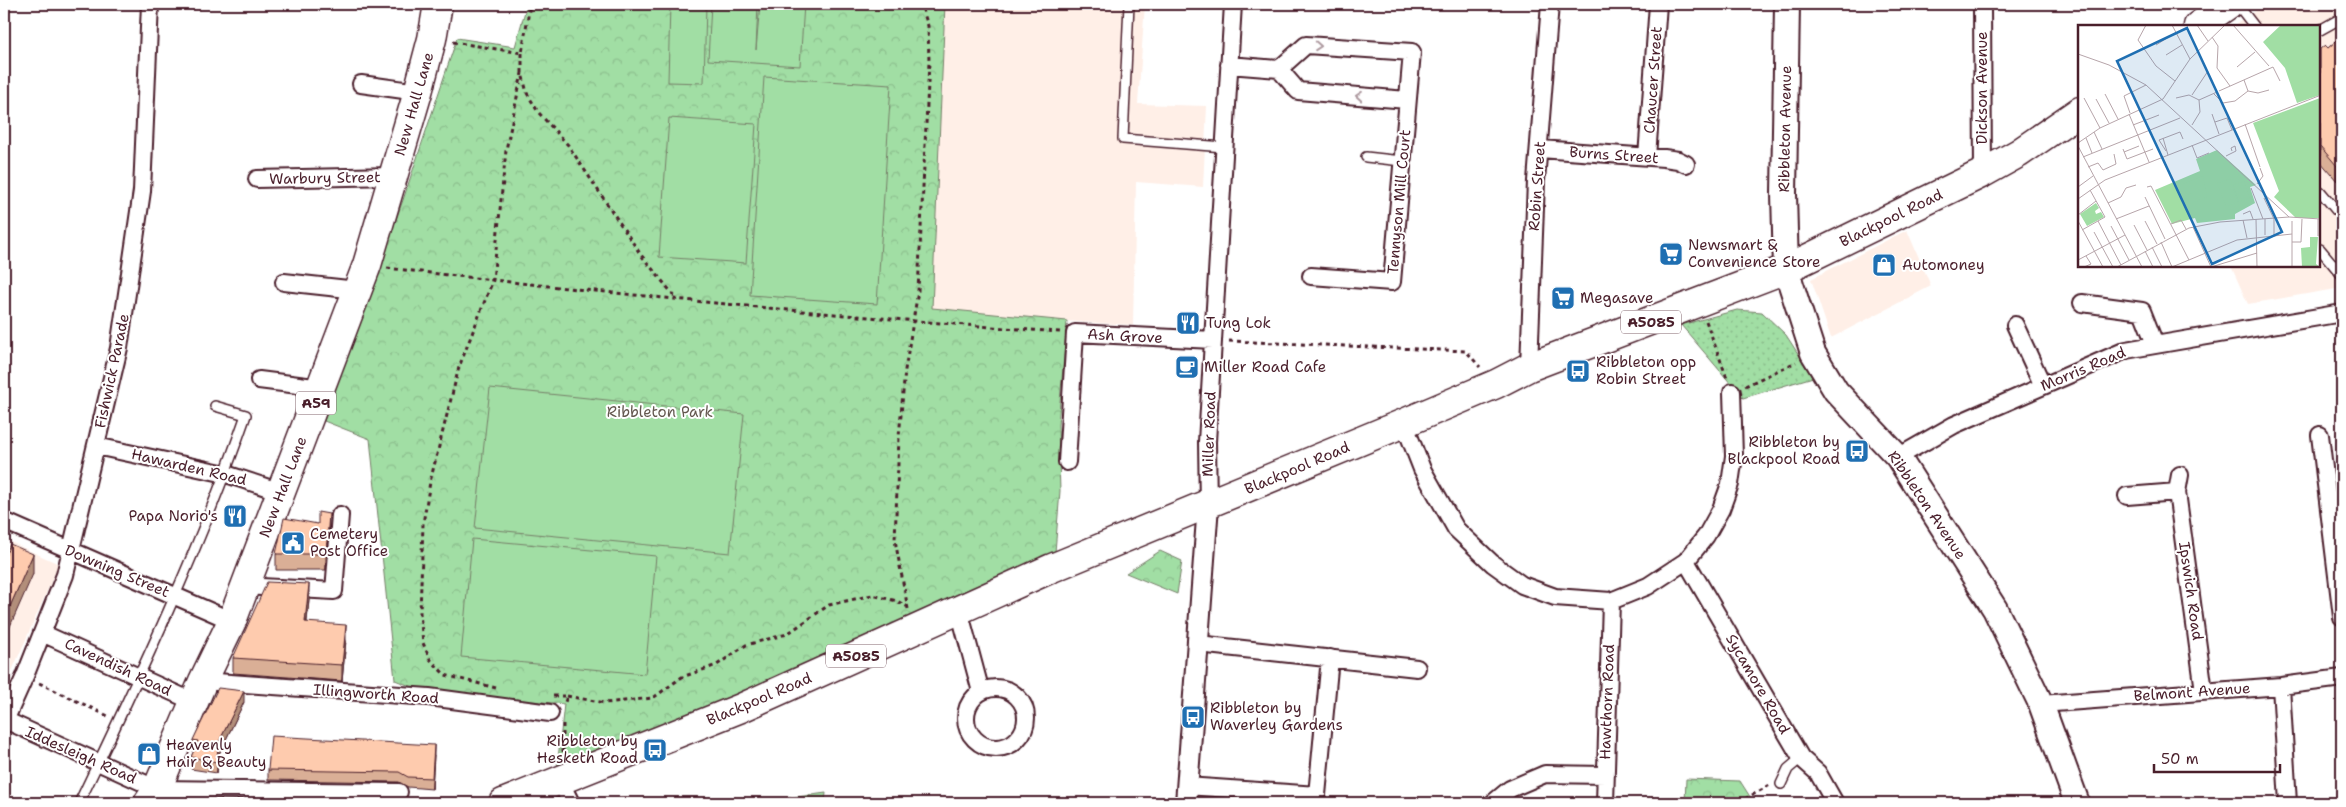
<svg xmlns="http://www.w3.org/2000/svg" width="2346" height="807" viewBox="0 0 2346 807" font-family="'Shantell Sans',sans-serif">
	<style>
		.built { fill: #ffefe7 }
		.grass { fill: url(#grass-dots); stroke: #767e68 }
		.park { fill: url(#park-crowns); stroke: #767e68 }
		.pitch { fill: #a1dea4; stroke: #767e68 }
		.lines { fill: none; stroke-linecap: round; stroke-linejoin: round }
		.service-casing { stroke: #4a1f2b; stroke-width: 12 }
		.minor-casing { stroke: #4a1f2b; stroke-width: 20 }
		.tertiary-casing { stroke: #4a1f2b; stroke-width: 24 }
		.secondary-casing { stroke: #4a1f2b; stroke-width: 28 }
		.trunk-casing { stroke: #4a1f2b; stroke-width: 31 }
		.path { stroke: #4a1f2b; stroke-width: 3; stroke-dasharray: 4 4; stroke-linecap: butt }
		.service { stroke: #fff; stroke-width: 9 }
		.minor { stroke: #fff; stroke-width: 16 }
		.tertiary { stroke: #fff; stroke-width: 20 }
		.secondary { stroke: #fff; stroke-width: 24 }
		.trunk { stroke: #fff; stroke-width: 28 }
		.wall { fill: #daaf96; stroke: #4a1f2b }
		.shaded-wall { fill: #b28e7a; stroke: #4a1f2b }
		.building { fill: #fecbae; stroke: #4a1f2b }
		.oneway { stroke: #ae9aa0 }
		.labels { text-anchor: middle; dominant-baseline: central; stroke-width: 4; stroke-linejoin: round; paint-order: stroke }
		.shield { fill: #fff; stroke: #80626b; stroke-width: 1 }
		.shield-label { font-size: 14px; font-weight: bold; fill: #4a1f2b }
		.street-label { font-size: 15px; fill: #4a1f2b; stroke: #fff }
		.poi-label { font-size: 15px; fill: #4a1f2b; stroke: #fff; text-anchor: start }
		.park-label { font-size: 15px; fill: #64584f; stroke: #fff }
		.inset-road { fill: none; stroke: #b7a5aa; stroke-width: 1 }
		.view { fill: #1f6fb2; fill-opacity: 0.15; stroke: #1f6fb2; stroke-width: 2.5 }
		.inset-edge { fill: none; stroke: #4a1f2b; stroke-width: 2.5 }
	</style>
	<defs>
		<pattern id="grass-dots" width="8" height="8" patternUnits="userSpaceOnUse" patternTransform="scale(1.25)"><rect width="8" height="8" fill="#a1dea4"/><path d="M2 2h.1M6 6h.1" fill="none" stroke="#8cbe8d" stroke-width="1.8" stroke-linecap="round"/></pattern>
		<pattern id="park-crowns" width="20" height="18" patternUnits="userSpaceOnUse" patternTransform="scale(1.25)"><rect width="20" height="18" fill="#a1dea4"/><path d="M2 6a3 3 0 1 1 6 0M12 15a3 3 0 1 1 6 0" fill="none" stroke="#8cbe8d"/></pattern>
	</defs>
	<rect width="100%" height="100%" fill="#fff"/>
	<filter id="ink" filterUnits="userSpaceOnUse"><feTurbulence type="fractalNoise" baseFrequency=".02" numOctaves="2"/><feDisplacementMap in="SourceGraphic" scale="10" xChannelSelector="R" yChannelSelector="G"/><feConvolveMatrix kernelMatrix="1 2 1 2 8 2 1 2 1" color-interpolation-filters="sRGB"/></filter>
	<g filter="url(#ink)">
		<path class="built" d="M944 4H1145L1138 104 1207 106 1203 187 1136 182 1133 325 925 313Z
			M2265 4H2342V288L2248 304 2231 266H2320V26H2234Z
			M1907 230 1931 286 1831 338 1811 279Z
			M4 539 59 564 4 689Z"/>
		<path class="grass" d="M1737 310 1762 312 1786 335 1813 377 1743 398 1681 325Z"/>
		<path class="park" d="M527 4H945L932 308 1067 321 1058 425 1060 491 1055 552 617 749 557 768 564 704 423 691 395 680 370 439 324 421 403 200 457 38 515 47Z
			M1160 551 1182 561 1177 594 1126 573Z
			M1686 779 1740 781 1754 803H1685Z
			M826 793 825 803H782V799Z"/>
		<path class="pitch" d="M670 4H706L704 83 668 82Z
			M711 4H758L756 50 760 4H804L800 66 708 60Z
			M764 77 891 85 877 304 750 295Z
			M669 118 756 124 746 263 659 257Z
			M490 388 744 414 730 553 475 528Z
			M472 539 656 556 645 674 461 657Z"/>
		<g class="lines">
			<g class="service-casing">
				<path id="service" d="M1129 4 1123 139 1224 147
					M2237 4 2254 26
					M2320 30 2338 20H2342
					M1366 157 1402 161
					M2320 191 2342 217
					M2320 249 2342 275
					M1781 784 1788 769 1801 758
					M79 803C140 676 200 548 246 415L215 406"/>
			</g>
			<g class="minor-casing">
				<path id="minor" d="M1982 4 1983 173
					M1229 65 1279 69 1298 91 1407 100
					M1279 69 1306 45 1412 52 1392 282 1311 276
					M361 84 418 92
					M1540 149 1664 158 1678 160 1686 164
					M1647 157 1658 4
					M257 179 393 176
					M284 282 357 290
					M2082 303 2142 311 2155 344
					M2015 325 2043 386
					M1529 367 1536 181 1550 4
					M259 380 322 388
					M1404 423 1422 469 1456 529 1493 564 1522 585 1555 597 1611 601 1648 586 1686 561 1706 536 1721 509 1730 484 1734 456 1732 392
					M2320 435 2342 617
					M96 446 226 474 281 492
					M1898 457 1954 425 2126 350 2342 313
					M1067 462 1075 333 1213 340
					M2177 492 2204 691
					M2127 496 2177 492 2180 475
					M1208 505 1207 442 1233 4
					M4 521 232 621
					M1686 561 1801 758 1818 773 1835 803
					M244 586 334 591 340 515
					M959 610 981 692
					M42 633 194 702
					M1198 644 1417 668
					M203 681 429 697 550 713
					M2281 686 2288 803
					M966 718a30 30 0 1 1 60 0a30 30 0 1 1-60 0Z
					M2041 704 2281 686 2342 678
					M5 720 157 789 399 792
					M4 723 25 676 65 575 119 348 142 191 150 4
					M559 779 571 803
					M1186 786 1317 795 1330 658
					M1493 803 1510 789 1545 774 1605 775
					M1605 803 1611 601"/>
			</g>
			<g class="tertiary-casing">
				<path id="tertiary" d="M1186 803 1208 505"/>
			</g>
			<g class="secondary-casing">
				<path id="secondary" d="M1787 4 1784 194 1786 269 1813 353 1836 391 1898 457 1995 609 2041 704 2077 803"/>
			</g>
			<g class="trunk-casing">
				<path id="trunk" d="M2198 26 2229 4
					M148 803 157 789 203 681 232 621 367 265 418 92 432 39 438 4
					M503 803 741 708 1052 568 1404 423 1496 384 1529 367 1786 269 1983 173 2019 153 2080 111"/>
			</g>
			<path class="path" d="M453 42 522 53 530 4
				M522 53V73L527 93 538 112 568 145 641 255 676 298
				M387 268C611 294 835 316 1060 332
				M1706 321 1727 378
				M1229 341 1466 351 1480 367
				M1745 386 1796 362
				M908 609 895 540 899 437 905 370 918 291 929 62 928 26 921 4
				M39 683 108 716
				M496 688 445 675 430 659 423 643 420 613 423 524 430 482 459 367 493 280 506 150 522 73
				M553 696H567L564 705
				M567 696 605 703 653 698 682 677 717 665 746 645 787 634 829 605 872 595 897 601 908 607
				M563 724V758
				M1738 803 1770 785"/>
			<use href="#service" class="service"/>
			<use href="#minor" class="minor"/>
			<use href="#tertiary" class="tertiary"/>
			<use href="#secondary" class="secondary"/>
			<use href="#trunk" class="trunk"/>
		</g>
		<path class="wall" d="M2342 36 2337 181 2320 161V49L2328 48Z
			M329 529 326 570H276V554Z
			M309 600 307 622 346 640 342 681 233 673V658Z
			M244 702 218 756 217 773 191 769V757L194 751H193V740Z
			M434 755 432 789 408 787 399 782 268 780V770Z"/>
		<path class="shaded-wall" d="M2342 161V176L2337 181V166Z
			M329 514V529L326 570V554Z
			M33 554V574L4 640V620Z
			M309 584V600L305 637V622Z
			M346 625V640L342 681V665Z
			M244 691V702L218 756 217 773 218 744Z
			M434 745V755L432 789V778Z"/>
		<path class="building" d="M2342 36V161L2337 166 2320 146V49L2325 45 2328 48Z
			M318 512 329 514 326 554H276L284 518 318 524Z
			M10 544 33 554 4 620V559Z
			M267 582 309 584 305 622 346 625 342 665 233 658Z
			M218 688 244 691 218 744 217 762 191 757 198 741 193 740Z
			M271 736 434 745 432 778 408 777 399 772 268 770Z"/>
		<defs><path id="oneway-chevron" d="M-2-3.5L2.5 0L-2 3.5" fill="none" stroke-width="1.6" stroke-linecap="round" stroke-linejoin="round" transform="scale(1.25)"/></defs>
		<g class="oneway">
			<use href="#oneway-chevron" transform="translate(1318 46) rotate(4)"/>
			<use href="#oneway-chevron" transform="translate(1359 96) rotate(-175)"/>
		</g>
	</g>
	<defs>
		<g id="supermarket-square" transform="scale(1.25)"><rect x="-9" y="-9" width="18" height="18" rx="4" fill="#1f6fb2" stroke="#fff"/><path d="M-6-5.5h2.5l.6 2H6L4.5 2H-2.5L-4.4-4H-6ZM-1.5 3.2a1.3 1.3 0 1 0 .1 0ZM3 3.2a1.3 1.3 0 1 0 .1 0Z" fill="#fff"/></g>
		<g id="shop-square" transform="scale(1.25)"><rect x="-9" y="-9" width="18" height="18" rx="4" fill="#1f6fb2" stroke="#fff"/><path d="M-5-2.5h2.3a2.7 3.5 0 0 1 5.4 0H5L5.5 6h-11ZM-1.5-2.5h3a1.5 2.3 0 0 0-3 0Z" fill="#fff"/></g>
		<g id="restaurant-square" transform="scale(1.25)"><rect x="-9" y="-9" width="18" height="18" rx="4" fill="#1f6fb2" stroke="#fff"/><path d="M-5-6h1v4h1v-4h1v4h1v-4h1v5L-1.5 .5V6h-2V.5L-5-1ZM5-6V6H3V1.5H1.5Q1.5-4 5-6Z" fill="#fff"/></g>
		<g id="cafe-square" transform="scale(1.25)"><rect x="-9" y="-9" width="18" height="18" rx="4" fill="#1f6fb2" stroke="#fff"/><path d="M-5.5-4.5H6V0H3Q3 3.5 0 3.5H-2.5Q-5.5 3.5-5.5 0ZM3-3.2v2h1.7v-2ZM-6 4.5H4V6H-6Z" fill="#fff"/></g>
		<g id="bus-square" transform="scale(1.25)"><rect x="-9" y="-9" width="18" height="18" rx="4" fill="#1f6fb2" stroke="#fff"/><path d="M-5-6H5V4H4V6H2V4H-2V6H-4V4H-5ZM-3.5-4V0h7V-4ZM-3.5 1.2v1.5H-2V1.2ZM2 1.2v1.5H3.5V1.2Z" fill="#fff"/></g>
		<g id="civic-square" transform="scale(1.25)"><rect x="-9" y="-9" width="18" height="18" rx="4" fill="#1f6fb2" stroke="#fff"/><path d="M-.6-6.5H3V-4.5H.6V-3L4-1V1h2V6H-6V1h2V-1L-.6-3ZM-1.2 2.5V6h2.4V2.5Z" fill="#fff"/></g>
	</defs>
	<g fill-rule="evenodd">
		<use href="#supermarket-square" x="1671" y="254"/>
		<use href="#shop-square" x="1884" y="265"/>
		<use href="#supermarket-square" x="1563" y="298"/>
		<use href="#restaurant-square" x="1188" y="323"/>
		<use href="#cafe-square" x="1187" y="367"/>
		<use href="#bus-square" x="1578" y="371"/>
		<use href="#bus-square" x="1857" y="451"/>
		<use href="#restaurant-square" x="235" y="516"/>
		<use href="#civic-square" x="293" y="543"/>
		<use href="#bus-square" x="1193" y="717"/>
		<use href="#bus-square" x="655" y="750"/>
		<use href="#shop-square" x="149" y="754"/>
	</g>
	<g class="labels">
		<g class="shield">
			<rect x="1621" y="310.5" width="60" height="23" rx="4"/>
			<rect x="296" y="391.5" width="40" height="23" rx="4"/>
			<rect x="826" y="644.5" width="60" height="23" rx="4"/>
		</g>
		<g class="shield-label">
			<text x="1651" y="322">A5085</text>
			<text x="316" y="403">A59</text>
			<text x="856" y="656">A5085</text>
		</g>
		<g class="street-label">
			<text transform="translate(1653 80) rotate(-86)">Chaucer Street</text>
			<text transform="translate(1982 88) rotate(-90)">Dickson Avenue</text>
			<text transform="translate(414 104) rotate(-74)">New Hall Lane</text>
			<text transform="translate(1785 129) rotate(-89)">Ribbleton Avenue</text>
			<text transform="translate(1614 155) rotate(4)">Burns Street</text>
			<text transform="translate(325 178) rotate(-1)">Warbury Street</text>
			<text transform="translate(1537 186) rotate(-86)">Robin Street</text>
			<text transform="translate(1399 202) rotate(-85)">Tennyson Mill Court</text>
			<text transform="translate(1891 218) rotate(-26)">Blackpool Road</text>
			<text transform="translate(1125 336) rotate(3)">Ash Grove</text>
			<text transform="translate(2083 369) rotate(-23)">Morris Road</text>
			<text transform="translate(112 371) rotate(-78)">Fishwick Parade</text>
			<text transform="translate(1209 434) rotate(-88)">Miller Road</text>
			<text transform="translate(189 467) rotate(13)">Hawarden Road</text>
			<text transform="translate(1297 468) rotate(-23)">Blackpool Road</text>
			<text transform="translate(283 487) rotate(-69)">New Hall Lane</text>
			<text transform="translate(1927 505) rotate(56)">Ribbleton Avenue</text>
			<text transform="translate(117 571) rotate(23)">Downing Street</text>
			<text transform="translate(2191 591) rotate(82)">Ipswich Road</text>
			<text transform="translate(118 667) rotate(25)">Cavendish Road</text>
			<text transform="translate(1758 684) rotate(60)">Sycamore Road</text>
			<text transform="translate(2192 692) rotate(-4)">Belmont Avenue</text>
			<text transform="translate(376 694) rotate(4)">Illingworth Road</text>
			<text transform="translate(759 699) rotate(-23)">Blackpool Road</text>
			<text transform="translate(1607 702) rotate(-88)">Hawthorn Road</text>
			<text transform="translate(81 755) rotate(24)">Iddesleigh Road</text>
		</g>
		<g class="poi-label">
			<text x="1688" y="245">Newsmart &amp;<tspan x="1688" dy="17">Convenience Store</tspan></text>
			<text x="1902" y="265">Automoney</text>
			<text x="1580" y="298">Megasave</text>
			<text x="1206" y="323">Tung Lok</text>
			<text x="1596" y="362">Ribbleton opp<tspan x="1596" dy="17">Robin Street</tspan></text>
			<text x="1204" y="367">Miller Road Cafe</text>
			<text x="1840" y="442" text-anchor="end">Ribbleton by<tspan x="1840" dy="17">Blackpool Road</tspan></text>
			<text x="218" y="516" text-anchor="end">Papa Norio's</text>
			<text x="310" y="534">Cemetery<tspan x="310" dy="17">Post Office</tspan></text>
			<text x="1210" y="708">Ribbleton by<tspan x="1210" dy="17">Waverley Gardens</tspan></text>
			<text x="638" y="741" text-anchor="end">Ribbleton by<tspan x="638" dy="17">Hesketh Road</tspan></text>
			<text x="166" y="745">Heavenly<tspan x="166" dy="17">Hair &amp; Beauty</tspan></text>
		</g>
		<g class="park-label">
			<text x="660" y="412">Ribbleton Park</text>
		</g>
	</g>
	<g transform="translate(2078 25)">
		<rect width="242" height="242" fill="#fff"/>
		<path d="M203 0H242V70L219 78 207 43 185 17ZM242 73V193H218L196 172 201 166 175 98Z" fill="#a1dea4"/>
		<path d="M139 125 178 160 172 162 177 178 157 189V194L119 198 117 193 94 199 77 165 122 146 118 134ZM18 178 21 183 17 186 18 189 23 187 26 192 9 201 2 189ZM232 212H240L238 239 242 242H224L223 223 232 222Z" fill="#a1dea4"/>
		<path d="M125 151 129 172 117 177 114 168 109 170 105 159ZM152 154 160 177 148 181 139 158ZM166 156 172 173 161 177 155 160Z" fill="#a1dea4"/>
		<path class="inset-road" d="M68 0 60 15 78 41 97 56M94 0 112 34M119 0 130 16M155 0 191 41M134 12 140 21 139 43 152 61M78 20 97 8M0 29 31 40 68 60 211 192 243 194M88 30 104 20M159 42 177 27M141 66 195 42 202 56M170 66 180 68 191 65M27 69 40 94M136 69 145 78 157 76 170 66 166 55M114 70 130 46M6 73 22 103M98 73 111 70 121 75 122 87 114 100M18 74 31 98M121 75 139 67M52 88 46 71 68 60M51 89 71 137M134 89 141 109M137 97 149 93 154 105M167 99 182 142M55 100 81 90M16 107 24 124M8 113 14 128M85 113 90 130M0 118 22 103 85 74 112 34 147 0M114 120 119 133 131 128M0 121 64 242M45 124 49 134 75 124M88 126 81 115 102 107 105 114M46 127 61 121M148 131 158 126 157 121 153 123 154 126M5 132 102 93M10 142 20 138 25 145 38 139 36 129M179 159 185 151 182 143M0 162 15 151M69 162 73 161 111 235M173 163 185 194M67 172 87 214M186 173 196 194V210M0 174 27 155 243 70M30 178 43 172 48 163 58 160M165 189 172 186 175 194M0 190 18 176M38 194 71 181M178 194 179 242M187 194V210M165 195 169 213M0 196 25 242M20 196 43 240M67 196 79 219M214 196V242M93 199 103 195 108 204M56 200 69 225M33 201 51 235M115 202 133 242M4 205 27 192 12 165M16 207 35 242M240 211V194M83 217 94 242M214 217H223L224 194M74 222 84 242M67 226 75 242M0 235 47 210M6 242 13 239 8 231M39 242 111 203 142 197 211 192M94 242 159 215 214 209M133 242 179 228"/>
		<path class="view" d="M109 3 204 207 134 239 39 36Z"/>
		<rect width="242" height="242" class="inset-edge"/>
	</g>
	<rect width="2346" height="807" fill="none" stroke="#fff" stroke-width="20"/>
	<rect x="10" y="10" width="2326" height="787" fill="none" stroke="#4a1f2b" stroke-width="2" filter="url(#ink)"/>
	<path d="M2154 764v8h126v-8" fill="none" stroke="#4a1f2b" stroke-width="2.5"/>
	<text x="2161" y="764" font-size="15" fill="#4a1f2b" stroke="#ffffff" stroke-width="4" paint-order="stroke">50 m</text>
</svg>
